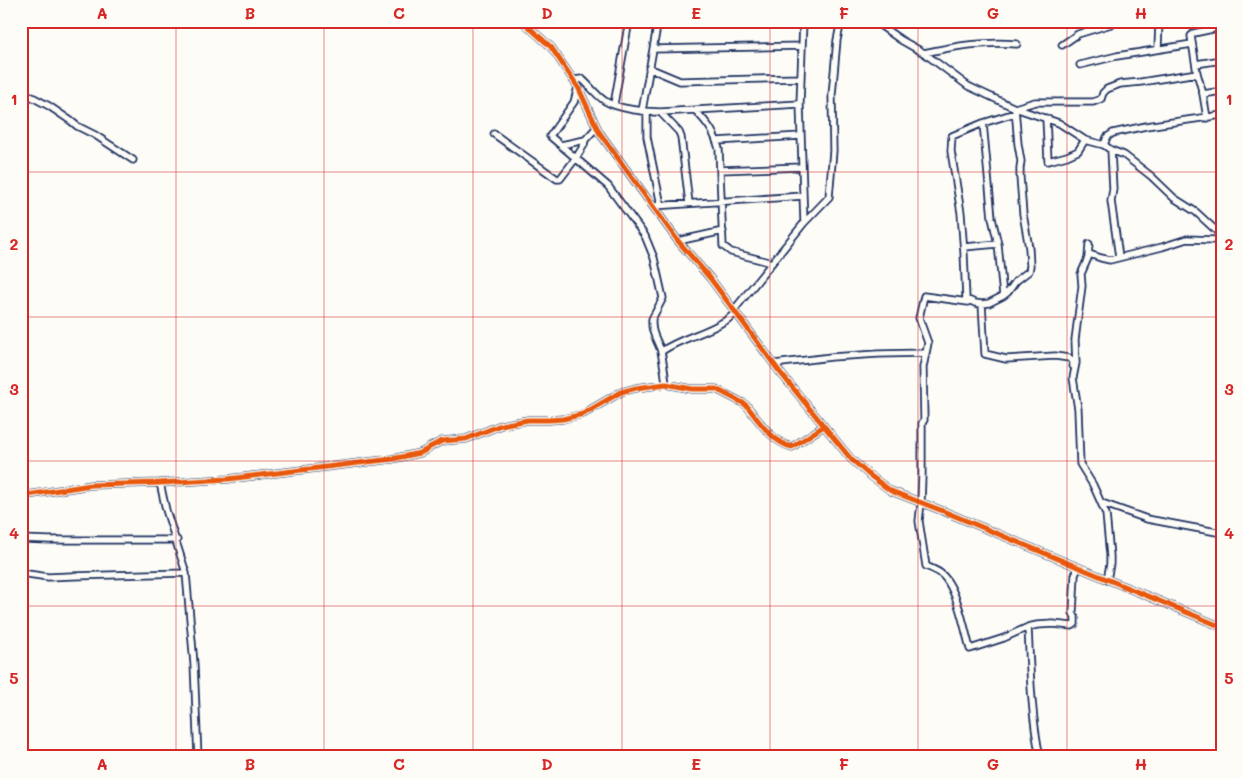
<svg xmlns="http://www.w3.org/2000/svg" width="1243" height="778" viewBox="0 0 1243 778" font-family="Mali,sans-serif">
	<style>
		.lines { fill: none; stroke-linecap: round; stroke-linejoin: round }
		.minor-casing { stroke: #1b2f5e; stroke-width: 9 }
		.minor { stroke: #fdfcf7; stroke-width: 5.5 }
		.cycleway-casing { stroke: #fdfcf7; stroke-width: 8 }
		.cycleway { stroke: #e8590c; stroke-width: 5 }
		.grid { fill: none; stroke: #d62828; stroke-width: 1; stroke-opacity: 0.55 }
		.neatline { fill: none; stroke: #d62828; stroke-width: 2 }
		.grid-label { font-size: 16px; text-anchor: middle; font-weight: bold; fill: #d62828 }
	</style>
	<rect width="100%" height="100%" fill="#fdfcf7"/>
	<filter id="ink" filterUnits="userSpaceOnUse"><feTurbulence type="fractalNoise" baseFrequency=".02" numOctaves="2"/><feDisplacementMap in="SourceGraphic" scale="10" xChannelSelector="R" yChannelSelector="G"/><feConvolveMatrix kernelMatrix="1 2 1 2 8 2 1 2 1" color-interpolation-filters="sRGB"/></filter>
	<g filter="url(#ink)">
		<g class="lines">
			<g class="minor-casing">
				<path id="minor" d="M522 21 551 47 578 87 599 132 678 241 710 278 779 371 851 459 868 474 891 491 943 511 1222 627
					M803 21 800 104 804 223
					M874 21 901 40 924 53 968 86 1015 108 1059 123 1085 140 1104 145 1111 150 1124 155 1151 176 1174 198 1196 212 1222 236
					M1146 21 1158 23
					M1062 45 1078 34 1121 21H1127
					M653 49 802 46
					M1158 49 1159 21
					M924 53C956 46 985 41 1017 44
					M1196 64 1222 60
					M1080 65 1117 56 1192 44
					M649 68 680 81 801 78
					M573 80 582 79C590 86 596 95 605 101 618 109 645 112 660 112L800 104
					M578 87 574 102 550 136 608 186 645 236 654 258 663 298 652 319C651 334 657 339 661 351 663 362 665 373 666 384
					M21 91 49 106 71 121 77 126 95 135 133 160
					M1203 94 1222 91
					M614 104 629 21
					M1015 108 1035 102H1093L1101 99 1103 93 1107 89 1120 84 1141 82 1197 73
					M695 110C708 124 714 131 719 149L723 246 731 252 772 263
					M642 111 658 21
					M647 112V137L661 205
					M660 112 679 132 681 137 689 203
					M1015 113 983 123 952 136 951 151 961 213 964 253 966 299 975 303 982 304 989 303 1003 296 1008 292 1016 281 1029 271 1030 266 1029 248 1023 214 1020 177V168L1021 161 1018 144 1015 108
					M1046 118 1048 161 1067 156 1078 151 1085 140
					M1207 118 1203 94 1197 73 1191 36 1194 33 1222 27
					M983 123 992 218 998 244 1003 296
					M494 134 557 179H560L576 158 584 145 585 140 597 127
					M717 141 801 136
					M561 145 585 140
					M1104 145 1107 137 1113 133 1146 126 1222 115
					M1111 150 1113 189 1111 201 1119 257
					M720 170 802 167
					M653 206 803 196
					M678 241 723 231
					M1089 244 1088 258 1081 274 1082 286 1075 340 1076 363 1073 378 1078 409 1080 464 1093 485 1106 514 1110 556V564L1107 580
					M964 247 998 244
					M1089 254 1101 258 1110 260 1162 247 1187 239 1215 240 1222 247
					M982 304 985 354 1006 359 1055 356 1069 358 1073 361V366
					M734 310 804 223 829 197 833 151 832 95 837 40 841 21
					M661 352 662 351C681 338 704 334 723 322 728 320 732 316 736 312
					M926 353 923 367 924 420 922 423V476L921 503 919 521 926 566C930 568 936 570 940 573 956 584 965 630 970 649L1004 638 1028 627 1037 625 1053 624 1072 626 1075 624V617L1073 613 1075 575 1078 568
					M774 364 831 357 878 354 926 353 928 343 919 318 924 296 968 302
					M160 483 166 510 186 573 194 664 198 757
					M21 496 91 485 160 483 228 479 392 459 420 453 426 450 430 447 442 441 466 439 501 425 528 420H549L563 419 583 414 621 392 636 388 666 384 692 389H716L743 403 747 406C758 420 773 443 792 447L824 426
					M1102 503 1147 519 1222 533
					M21 539 49 540H177
					M21 573 48 577 72 576 186 573
					M1028 627C1030 669 1031 715 1040 757"/>
			</g>
			<use href="#minor" class="minor"/>
			<g class="cycleway-casing">
				<path id="cycleway" d="M522 21 551 47 578 87 599 132 678 241 710 278 779 371 851 459 868 474 891 491 943 511 1222 627
					M21 496 91 485 160 483 228 479 392 459 420 453 426 450 430 447 442 441 466 439 501 425 528 420H549L563 419 583 414 621 392 636 388 666 384 692 389H716L743 403 747 406C758 420 773 443 792 447L824 426"/>
			</g>
			<use href="#cycleway" class="cycleway"/>
		</g>
	</g>
	<path class="grid" d="M176 21V757M324 21V757M473 21V757M622 21V757M770 21V757M918 21V757M1067 21V757M21 172H1222M21 317H1222M21 461H1222M21 606H1222"/>
	<rect width="1243" height="778" fill="none" stroke="#fdfcf7" stroke-width="55"/>
	<rect x="28" y="28" width="1188" height="722" class="neatline"/>
	<g class="grid-label">
		<text x="102" y="19">A</text>
		<text x="250" y="19">B</text>
		<text x="399" y="19">C</text>
		<text x="547" y="19">D</text>
		<text x="696" y="19">E</text>
		<text x="844" y="19">F</text>
		<text x="993" y="19">G</text>
		<text x="1141" y="19">H</text>
		<text x="14" y="105">1</text>
		<text x="1229" y="105">1</text>
		<text x="14" y="250">2</text>
		<text x="1229" y="250">2</text>
		<text x="14" y="395">3</text>
		<text x="1229" y="395">3</text>
		<text x="14" y="539">4</text>
		<text x="1229" y="539">4</text>
		<text x="14" y="684">5</text>
		<text x="1229" y="684">5</text>
		<text x="102" y="770">A</text>
		<text x="250" y="770">B</text>
		<text x="399" y="770">C</text>
		<text x="547" y="770">D</text>
		<text x="696" y="770">E</text>
		<text x="844" y="770">F</text>
		<text x="993" y="770">G</text>
		<text x="1141" y="770">H</text>
	</g>
</svg>
